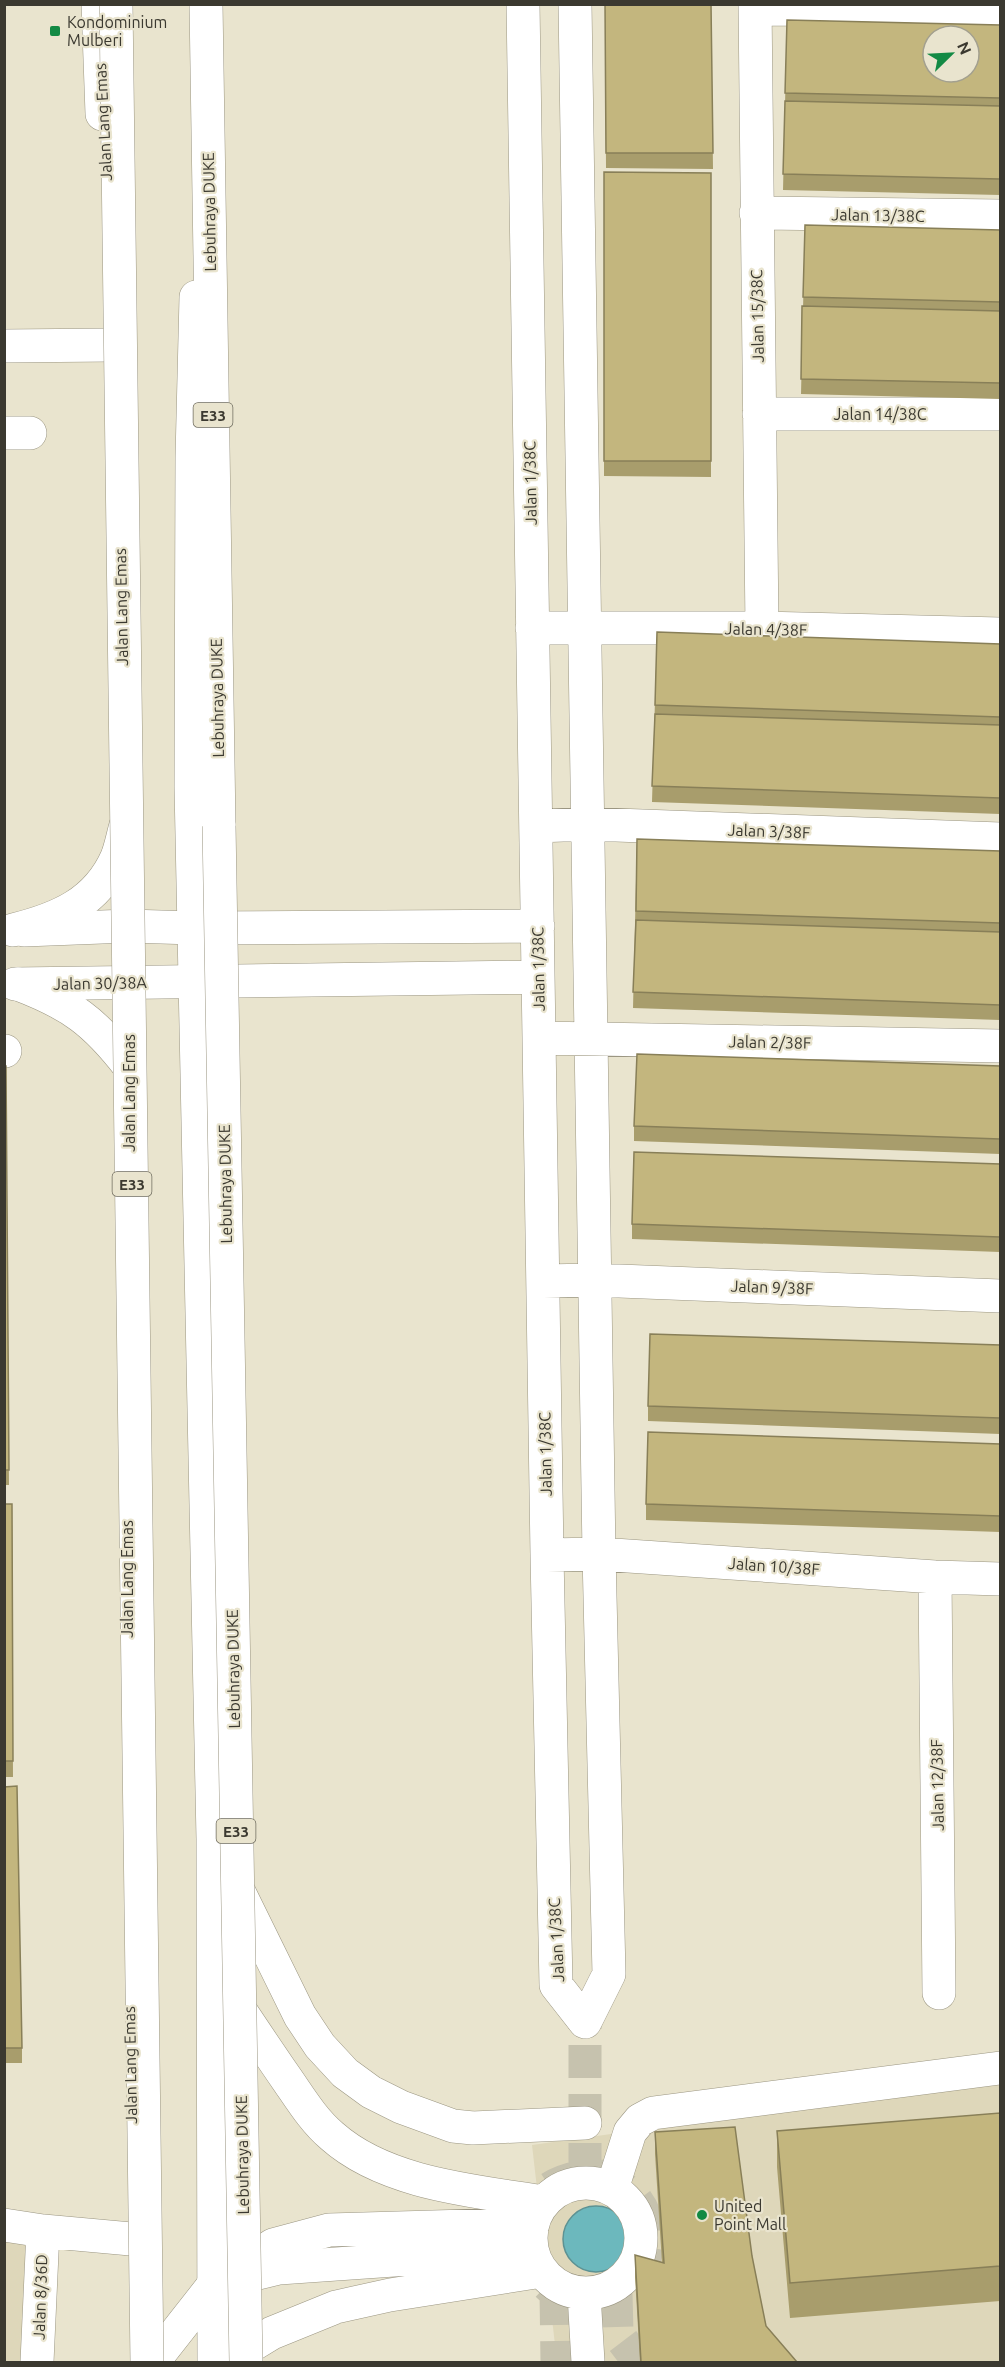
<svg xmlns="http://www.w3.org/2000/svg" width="1005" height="2367" viewBox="0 0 1005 2367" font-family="Ubuntu,sans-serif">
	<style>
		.built { fill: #ded7ba }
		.water { fill: #6cb8bd; stroke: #5d9293; stroke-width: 1.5 }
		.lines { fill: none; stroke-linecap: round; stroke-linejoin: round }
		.minor-tunnel { stroke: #c6c2ae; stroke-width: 33; stroke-dasharray: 33 16; stroke-linecap: butt }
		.minor-casing { stroke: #9b9682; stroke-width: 34 }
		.major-casing { stroke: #9b9682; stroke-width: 34 }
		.highway-casing { stroke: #9b9682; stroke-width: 34 }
		.minor { stroke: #fff; stroke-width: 33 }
		.major { stroke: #fff; stroke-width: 33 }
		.highway { stroke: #fff; stroke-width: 33 }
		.highway-bridge-casing { stroke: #9b9682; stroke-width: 34; stroke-linecap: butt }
		.highway-bridge { stroke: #fff; stroke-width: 33 }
		.wall { fill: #a89d6c }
		.building { fill: #c3b67e; stroke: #887f58; stroke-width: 1.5; fill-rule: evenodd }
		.poi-dot { fill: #138a44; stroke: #e9e4ce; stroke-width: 2 }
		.labels { text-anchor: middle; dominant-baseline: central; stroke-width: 4.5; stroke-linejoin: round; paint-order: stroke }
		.shield { fill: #e9e4ce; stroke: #6f6c5f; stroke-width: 1.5 }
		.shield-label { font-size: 15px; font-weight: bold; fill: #3b3930 }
		.poi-label { font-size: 16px; fill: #3b3930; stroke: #e9e4ce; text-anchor: start }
		.street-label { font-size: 16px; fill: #3b3930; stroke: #e9e4ce }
	</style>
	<rect width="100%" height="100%" fill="#e9e4ce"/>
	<path class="built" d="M1000 2080V2362H557L532 2145Z
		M4 2240 28 2244 23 2362H5Z"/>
	<path class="water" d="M563 2239a33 33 0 1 1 66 0a33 33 0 1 1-66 0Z"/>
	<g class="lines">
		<path class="minor-tunnel" d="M596 2175C609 2180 622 2185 632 2195 668 2233 641 2299 589 2300 577 2300 564 2298 554 2291 540 2280 532 2266 523 2251 524 2241 524 2228 527 2218 538 2186 567 2177 596 2175Z
			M585 2176V2022
			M556 2292 557 2362
			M616 2294 617 2333 639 2362"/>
		<g class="minor-casing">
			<path id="minor" d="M523 4 547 1555 556 1985 585 2022 609 1974 599 1554 575 4
				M755 4 762 628
				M755 9 1000 10
				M756 213 1000 216
				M4 346 112 345
				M759 414H1000
				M4 433H30
				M532 628H762L1000 634
				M537 826 589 824 1000 839
				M24 930 128 926 194 928 538 926
				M15 984 538 977
				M540 1038 1000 1046
				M4 1051H5
				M543 1281 594 1280 1000 1296
				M547 1555 599 1554 935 1577 1000 1579
				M935 1577 939 1993
				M235 1884 300 2016 320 2046 345 2073 371 2092 401 2107 453 2126 473 2128 585 2123
				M232 1998C250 2025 268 2052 286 2078 300 2098 313 2120 332 2136 386 2184 475 2191 544 2202
				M531 2238a55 55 0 1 1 110 0a55 55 0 1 1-110 0Z
				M612 2189 630 2132 640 2120 653 2113 1000 2068
				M4 2225 43 2231 131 2239
				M237 2278 279 2268 523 2251
				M584 2294 588 2362
				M37 2362 43 2231
				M153 2362 215 2283 273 2245 329 2230 533 2224
				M224 2362 272 2333 336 2307 390 2295 542 2271"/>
		</g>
		<g class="major-casing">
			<path id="major" d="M98 4 102 114
				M196 297 192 457 191 787 213 1839 214 2362
				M13 930C58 919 97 903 117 857 121 847 123 835 126 825
				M18 984C71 1004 95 1022 129 1066"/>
		</g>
		<g class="highway-casing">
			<path id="highway" d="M206 4 219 826"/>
		</g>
		<use href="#minor" class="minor"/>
		<use href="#major" class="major"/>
		<use href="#highway" class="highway"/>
		<g class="highway-bridge-casing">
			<path id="highway-bridge" d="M116 4 147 2362
				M219 826 246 2362"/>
		</g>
		<use href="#highway-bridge" class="highway-bridge"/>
	</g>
	<path class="wall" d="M605 4H711L713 169 606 168Z
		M787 20 1000 25V195L783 190Z
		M604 172 711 173V477L604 476Z
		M805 225 1000 230V399L801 394Z
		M657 632 1000 644V814L652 802Z
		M637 839 1000 851V1020L633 1008Z
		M4 1066H6L9 1485H4Z
		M1000 1066V1154L634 1141V1126Z
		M1000 1164V1252L632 1239V1224Z
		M1000 1345V1434L648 1421V1406Z
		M1000 1444V1532L646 1520V1504Z
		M4 1504H12L13 1777H4Z
		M4 1787 22 2048V2063H4Z
		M1000 2113V2301L790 2318 777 2167V2131Z
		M655 2132 752 2256 766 2326 797 2362H640L635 2277V2255L662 2263 655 2154Z"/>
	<path class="building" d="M605 4H711L713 153H606Z
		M787 20 1000 25V98L785 93ZM933 36H969V72H933Z
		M785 101 1000 106V179L783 174Z
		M604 172 711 173V461H604Z
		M805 225 1000 230V302L803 297Z
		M802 306 1000 311V383L801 379Z
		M657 632 1000 644V717L655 705Z
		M655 714 1000 725V798L652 786Z
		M637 839 1000 851V923L636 911Z
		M636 920 1000 932V1005L633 992Z
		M637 1054 1000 1066V1139L634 1126Z
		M4 1066H6L9 1470H4Z
		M634 1152 1000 1164V1237L632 1224Z
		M650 1334 1000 1345V1418L648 1406Z
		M648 1432 1000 1444V1516L646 1504Z
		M4 1504H12L13 1761H4Z
		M17 1786 22 2048H4V1787Z
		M1000 2113V2266L790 2283 777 2131Z
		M735 2127 752 2256 766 2326 797 2362H641L635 2255 664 2263 655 2132Z"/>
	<g class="poi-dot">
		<rect x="49" y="25" width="12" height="12" rx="3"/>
		<circle cx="702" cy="2215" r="6"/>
	</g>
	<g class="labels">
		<g class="shield">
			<rect x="193.5" y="403" width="39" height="24" rx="4.5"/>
			<rect x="112.5" y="1172" width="39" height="24" rx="4.5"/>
			<rect x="216.5" y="1819" width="39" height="24" rx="4.5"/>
		</g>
		<g class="shield-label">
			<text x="213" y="415">E33</text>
			<text x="132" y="1184">E33</text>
			<text x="236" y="1831">E33</text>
		</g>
		<g class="poi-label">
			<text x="67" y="22">Kondominium<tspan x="67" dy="18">Mulberi</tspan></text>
			<text x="714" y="2206">United<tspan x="714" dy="18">Point Mall</tspan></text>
		</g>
		<g class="street-label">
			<text transform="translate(103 122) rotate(-93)">Jalan Lang Emas</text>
			<text transform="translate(209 212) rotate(-91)">Lebuhraya DUKE</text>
			<text transform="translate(878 215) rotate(1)">Jalan 13/38C</text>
			<text transform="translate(757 316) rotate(-91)">Jalan 15/38C</text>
			<text x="880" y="414">Jalan 14/38C</text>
			<text transform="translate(530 483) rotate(-91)">Jalan 1/38C</text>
			<text transform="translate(121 607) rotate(-91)">Jalan Lang Emas</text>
			<text transform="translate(766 629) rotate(1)">Jalan 4/38F</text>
			<text transform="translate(217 698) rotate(-91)">Lebuhraya DUKE</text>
			<text transform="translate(769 831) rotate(2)">Jalan 3/38F</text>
			<text transform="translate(538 969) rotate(-91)">Jalan 1/38C</text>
			<text transform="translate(100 983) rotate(-1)">Jalan 30/38A</text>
			<text transform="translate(770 1042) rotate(1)">Jalan 2/38F</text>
			<text transform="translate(129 1093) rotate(-90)">Jalan Lang Emas</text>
			<text transform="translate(225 1184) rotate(-91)">Lebuhraya DUKE</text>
			<text transform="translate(772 1287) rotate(2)">Jalan 9/38F</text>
			<text transform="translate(545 1454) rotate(-91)">Jalan 1/38C</text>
			<text transform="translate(774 1566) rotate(4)">Jalan 10/38F</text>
			<text transform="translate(127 1579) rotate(-90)">Jalan Lang Emas</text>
			<text transform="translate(233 1669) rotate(-91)">Lebuhraya DUKE</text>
			<text transform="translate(937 1785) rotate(-91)">Jalan 12/38F</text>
			<text transform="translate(556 1940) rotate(-93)">Jalan 1/38C</text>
			<text transform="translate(130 2065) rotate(-91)">Jalan Lang Emas</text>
			<text transform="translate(242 2155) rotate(-91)">Lebuhraya DUKE</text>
			<text transform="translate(40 2297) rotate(-88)">Jalan 8/36D</text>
		</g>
	</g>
	<rect width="1005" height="2367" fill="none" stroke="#3b3930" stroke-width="12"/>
	<g transform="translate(951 54) rotate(66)"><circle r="28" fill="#e9e4ce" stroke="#a3a08f" stroke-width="1.5"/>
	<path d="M0-4.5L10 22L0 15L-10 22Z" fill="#138a44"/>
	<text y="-9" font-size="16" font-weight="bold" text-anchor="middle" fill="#3b3930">N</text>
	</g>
</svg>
